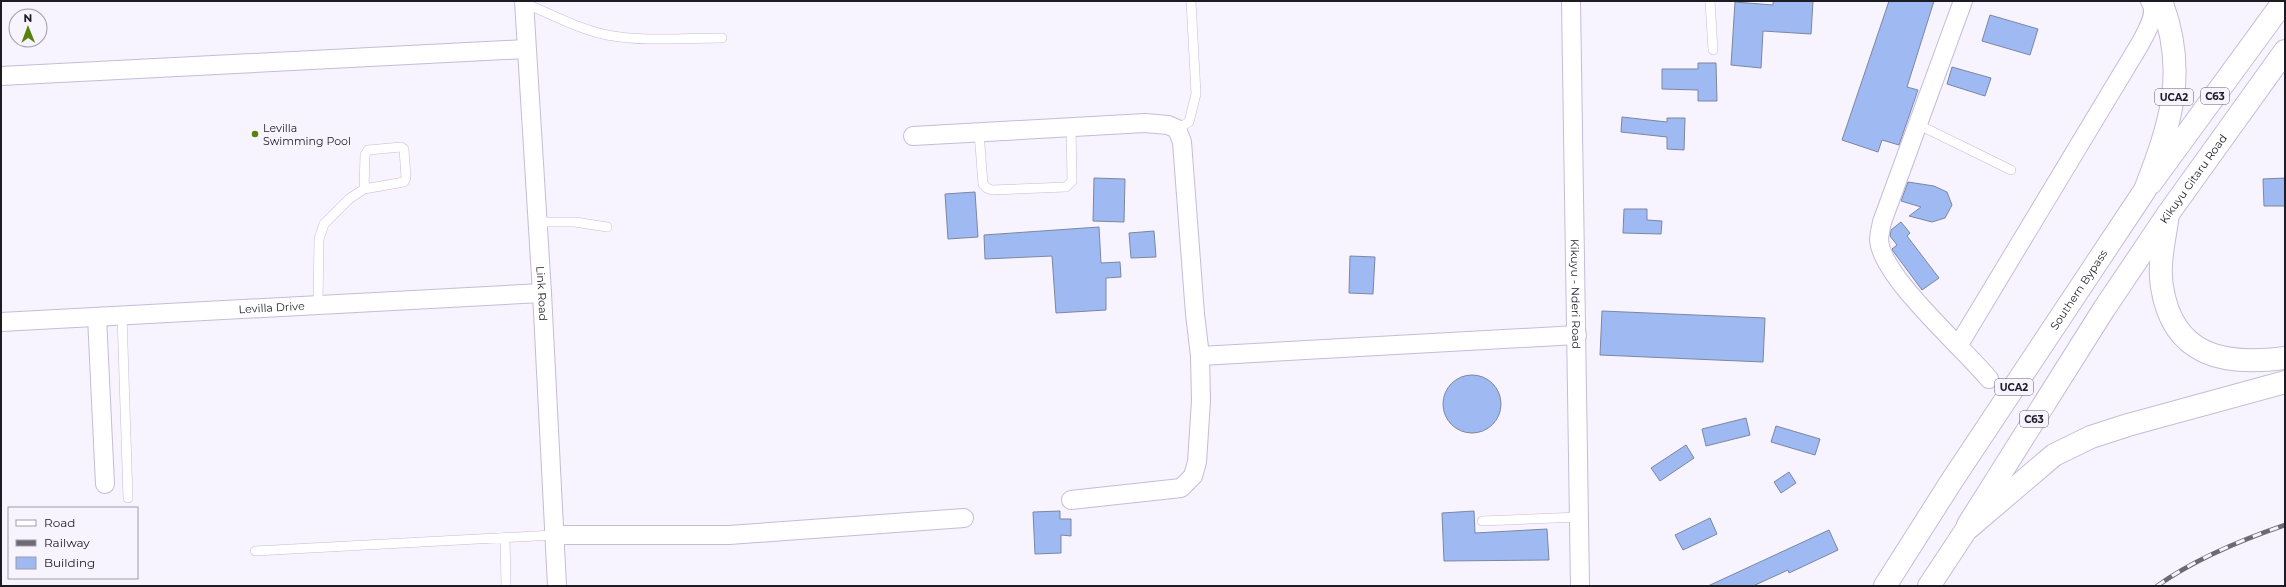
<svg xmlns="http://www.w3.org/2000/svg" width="2286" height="587" viewBox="0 0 2286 587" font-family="Montserrat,sans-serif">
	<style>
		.building { fill: #9fb9f2; stroke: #7b87a1 }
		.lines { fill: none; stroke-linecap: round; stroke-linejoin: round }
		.lane-casing { stroke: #c5bcd9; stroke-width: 10 }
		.street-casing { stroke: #c5bcd9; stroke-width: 20 }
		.primary-casing { stroke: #c5bcd9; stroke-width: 24 }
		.highway-casing { stroke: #c5bcd9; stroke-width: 24 }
		.lane { stroke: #fff; stroke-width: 9 }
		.street { stroke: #fff; stroke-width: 18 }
		.primary { stroke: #fff; stroke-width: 22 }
		.highway { stroke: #fff; stroke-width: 22 }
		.rail-casing { stroke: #6d6a75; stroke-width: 4.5 }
		.rail { stroke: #f7f3ff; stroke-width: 3; stroke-dasharray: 9; stroke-linecap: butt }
		.poi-dot { fill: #57820b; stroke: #f7f3ff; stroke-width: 1.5 }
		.labels { text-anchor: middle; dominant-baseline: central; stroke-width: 3; stroke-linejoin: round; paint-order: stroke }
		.shield { fill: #f7f3ff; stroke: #5f5c66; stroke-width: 1 }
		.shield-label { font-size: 10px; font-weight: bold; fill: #1e1b25 }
		.poi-label { font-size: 11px; fill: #1e1b25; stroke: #f7f3ff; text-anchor: start }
		.street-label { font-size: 11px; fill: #1e1b25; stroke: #f7f3ff }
	</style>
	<rect width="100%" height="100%" fill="#f7f3ff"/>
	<path class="building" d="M1773 1H1813L1811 34 1763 31 1761 68 1731 65 1735 2 1773 5Z
		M1889 1H1934L1907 87 1918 90 1899 145 1882 140 1878 152 1842 140Z
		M1990 15 2038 29 2030 55 1982 41Z
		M1698 63H1716L1717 101H1698V90L1662 89V69H1698Z
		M1952 67 1991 78 1985 96 1947 84Z
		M1622 117 1667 122V118H1685L1684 150 1667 149V137L1621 132Z
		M1094 178 1125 179 1124 222 1093 221Z
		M2285 178V206H2264L2263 179Z
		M1908 182 1934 186 1947 192 1952 205 1945 218 1932 222 1909 216 1921 207 1901 201Z
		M975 192 978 237 948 239 945 194Z
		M1624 209H1647V220L1662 221 1661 234 1623 233Z
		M1901 222 1910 233 1907 236 1939 278 1922 290 1893 251 1892 249 1897 245 1890 236 1891 230Z
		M1099 227 1101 263 1120 262 1121 277 1106 278V310L1056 313 1052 256 985 259 984 235Z
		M1154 231 1156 257 1131 258 1129 233Z
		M1350 256 1375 257 1373 294 1349 293Z
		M1602 311 1765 318 1763 362 1600 355Z
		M1443 404a29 29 0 1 1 58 0a29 29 0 1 1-58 0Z
		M1746 418 1750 435 1706 446 1702 429Z
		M1776 426 1820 439 1815 455 1771 442Z
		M1686 445 1694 458 1660 481 1651 468Z
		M1789 472 1796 483 1781 493 1774 482Z
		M1060 511V519H1071V536L1061 535V553L1035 554 1033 512Z
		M1474 511 1475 533 1547 529 1549 560 1444 561 1442 513Z
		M1710 518 1717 534 1683 550 1675 535Z
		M1829 530 1838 550 1789 573 1788 570 1753 586H1708Z"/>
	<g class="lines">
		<g class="lane-casing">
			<path id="lane" d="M1710 1 1713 50
				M524 3C551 14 578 29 607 35 644 42 684 38 722 38
				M1917 124 2011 170
				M1177 129 1189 122 1196 94 1191 1
				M979 132 983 184 987 188 992 190 1066 187 1072 181 1071 126
				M538 222H575L607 227
				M318 305 319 239 324 224 349 199 364 189 404 182 406 178 404 149 401 147 368 150 365 155 364 189
				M122 316 128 498
				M1482 521 1579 517
				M505 537 506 586
				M255 551 554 535"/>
		</g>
		<g class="street-casing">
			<g id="street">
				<path id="s1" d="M524 1 542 293 557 586"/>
				<path id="s2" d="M1571 1 1580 586"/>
				<path d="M1963 1 1882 222C1881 228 1879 235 1879 240 1882 278 1964 348 1989 379"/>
				<path d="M1 76 526 49"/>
				<path d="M913 136 1145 123 1168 125 1177 129 1182 142 1195 314 1200 356 1201 401 1197 462 1193 476 1181 488 1071 500"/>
				<path d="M97 317 105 484"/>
				<path id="s3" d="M1 322 542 293"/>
				<path d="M1958 346 2140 44C2146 32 2159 13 2150 1"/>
				<path d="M1200 356 1577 335"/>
				<path d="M554 535H729L964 518"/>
			</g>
		</g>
		<g class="primary-casing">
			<g id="primary">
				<path d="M2151 183 2284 1"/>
				<path id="s4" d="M1968 525 2104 309 2168 214 2285 51"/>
			</g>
		</g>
		<g class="highway-casing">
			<g id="highway">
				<path d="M2168 214C2165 238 2158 263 2162 287 2173 357 2225 366 2285 358"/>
				<path id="s5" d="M1885 586 1951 482 2145 190C2171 123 2188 71 2161 1"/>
				<path d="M1929 586 1966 530 2054 455 2091 437 2128 425 2285 382"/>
			</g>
		</g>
		<use href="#lane" class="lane"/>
		<use href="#street" class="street"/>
		<use href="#primary" class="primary"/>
		<use href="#highway" class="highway"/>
		<g class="rail-casing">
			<path id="rail" d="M2157 586C2195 559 2241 540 2285 525"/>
		</g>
		<use href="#rail" class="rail"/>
	</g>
	<circle class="poi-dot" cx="255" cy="134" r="4"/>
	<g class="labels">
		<g class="shield">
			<rect x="2201" y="88" width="28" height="16" rx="3"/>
			<rect x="2155" y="89" width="38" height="16" rx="3"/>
			<rect x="1995" y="379" width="38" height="16" rx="3"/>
			<rect x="2020" y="411" width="28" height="16" rx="3"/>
		</g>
		<g class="shield-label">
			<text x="2215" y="96">C63</text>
			<text x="2174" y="97">UCA2</text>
			<text x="2014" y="387">UCA2</text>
			<text x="2034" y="419">C63</text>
		</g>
		<g class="poi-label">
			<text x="263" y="128">Levilla<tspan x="263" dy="13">Swimming Pool</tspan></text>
		</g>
		<g class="street-label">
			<text stroke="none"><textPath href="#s4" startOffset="413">Kikuyu Gitaru Road</textPath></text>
			<text stroke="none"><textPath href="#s5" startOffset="354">Southern Bypass</textPath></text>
			<text stroke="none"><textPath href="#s1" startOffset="293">Link Road</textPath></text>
			<text stroke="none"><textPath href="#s2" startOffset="293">Kikuyu - Nderi Road</textPath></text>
			<text stroke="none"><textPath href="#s3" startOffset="271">Levilla Drive</textPath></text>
		</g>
	</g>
	<rect width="2286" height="587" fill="none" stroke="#1e1b25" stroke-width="4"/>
	<rect x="8" y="507" width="130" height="72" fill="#f7f3ff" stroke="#a09da8"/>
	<rect x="16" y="520" width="20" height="6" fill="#ffffff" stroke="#a09da8"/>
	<text x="44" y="527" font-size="12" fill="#1e1b25">Road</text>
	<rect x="16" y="540" width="20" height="6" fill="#6d6a75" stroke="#a09da8"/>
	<text x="44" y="547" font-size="12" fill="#1e1b25">Railway</text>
	<rect x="16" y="557" width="20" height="12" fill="#9fb9f2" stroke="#a09da8"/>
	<text x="44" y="567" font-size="12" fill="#1e1b25">Building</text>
	<g transform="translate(28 28) rotate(359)"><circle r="19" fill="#f7f3ff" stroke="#a09da8"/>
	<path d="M0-3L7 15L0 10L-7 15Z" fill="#57820b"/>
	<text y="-6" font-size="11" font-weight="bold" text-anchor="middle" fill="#1e1b25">N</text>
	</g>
</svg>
